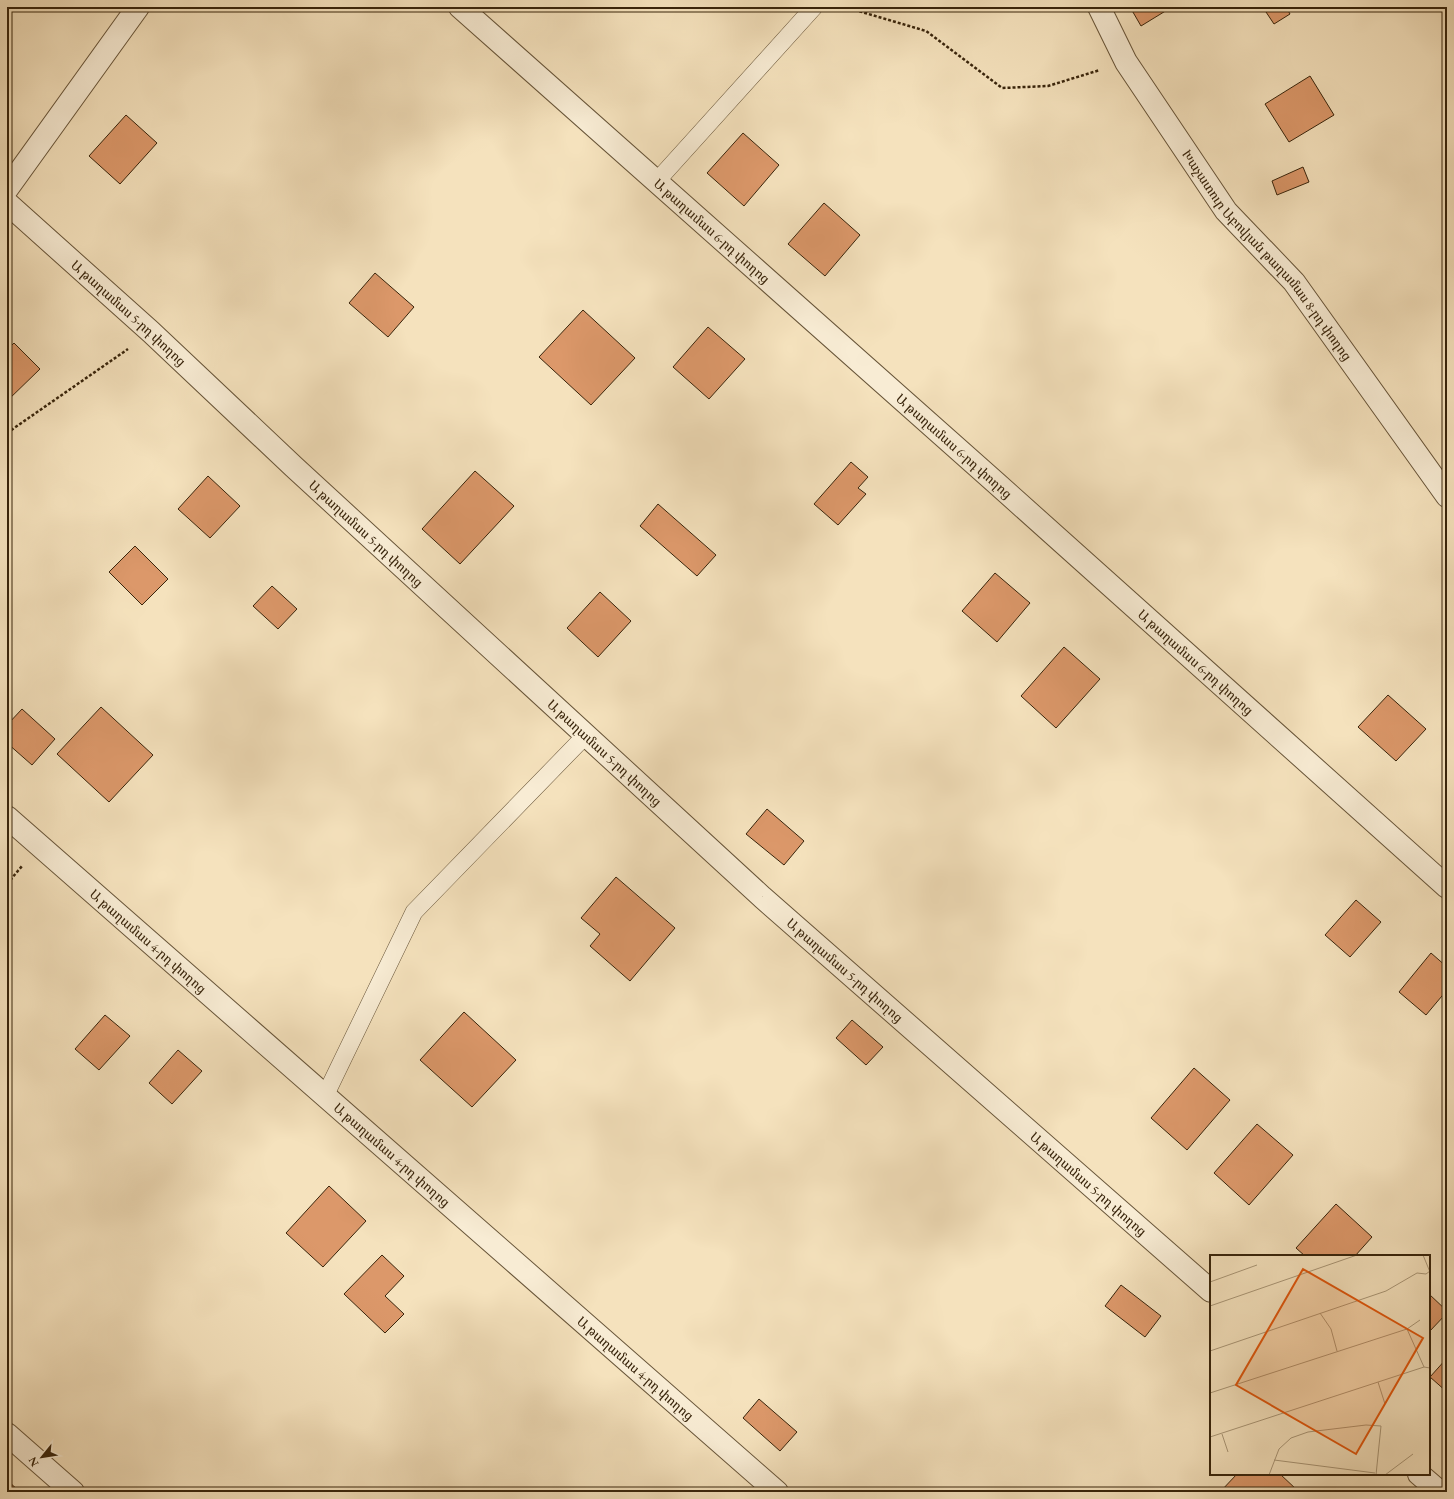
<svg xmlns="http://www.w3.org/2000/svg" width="1454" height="1499" viewBox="0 0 1454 1499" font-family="'EB Garamond','Noto Serif Armenian',serif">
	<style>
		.building { fill: #dc986a; stroke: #38240b }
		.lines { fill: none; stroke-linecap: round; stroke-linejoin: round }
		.service-casing { stroke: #675438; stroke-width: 18 }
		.minor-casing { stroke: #675438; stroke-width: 24 }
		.path { stroke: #38240b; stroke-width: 2.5; stroke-dasharray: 3 2; stroke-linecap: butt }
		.service { stroke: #f8ecd4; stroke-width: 17 }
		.minor { stroke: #f8ecd4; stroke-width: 22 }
		.labels { text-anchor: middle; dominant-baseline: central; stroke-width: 4; stroke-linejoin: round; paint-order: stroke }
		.street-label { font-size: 13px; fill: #38240b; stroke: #f8ecd4 }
		.inset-road { fill: none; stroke: #a99676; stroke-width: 1 }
		.view { fill: #df560c; fill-opacity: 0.15; stroke: #df560c; stroke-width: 2 }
		.inset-edge { fill: none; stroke: #38240b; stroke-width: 2 }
	</style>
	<rect width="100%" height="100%" fill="#f5e2bd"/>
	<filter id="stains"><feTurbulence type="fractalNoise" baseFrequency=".005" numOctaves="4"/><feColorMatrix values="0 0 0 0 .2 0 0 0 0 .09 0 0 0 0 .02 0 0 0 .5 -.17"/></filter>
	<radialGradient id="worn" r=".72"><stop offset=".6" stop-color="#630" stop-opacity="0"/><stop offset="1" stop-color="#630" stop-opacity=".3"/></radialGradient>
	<path class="building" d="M1130 7H1172L1141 26Z
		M1268 7H1286L1290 14 1274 24 1264 9Z
		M1310 76 1334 115 1289 142 1265 104Z
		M126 115 157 143 120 184 89 156Z
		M743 133 779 165 744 206 707 173Z
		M1303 167 1309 182 1277 195 1272 181Z
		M824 203 860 235 825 276 788 244Z
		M375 273 414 307 388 337 349 303Z
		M583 310 635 358 591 405 539 357Z
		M708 327 745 359 709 399 673 367Z
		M14 343 40 369 7 401V350Z
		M851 462 868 477 858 488 866 494 838 525 814 504Z
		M475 471 514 506 460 564 422 529Z
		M208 476 240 506 210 538 178 509Z
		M658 504 716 555 697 576 640 526Z
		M135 546 168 579 142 605 109 572Z
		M995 573 1030 603 997 642 962 611Z
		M272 586 297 609 278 629 253 606Z
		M600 592 631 621 598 657 567 628Z
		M1064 647 1100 679 1056 728 1021 696Z
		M1388 695 1426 729 1396 761 1358 727Z
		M101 707 153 755 109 802 57 754Z
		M22 709 55 739 32 765 7 743V725Z
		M767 809 804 841 784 865 746 834Z
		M616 877 675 928 630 981 590 946 600 934 581 918Z
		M1356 900 1381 922 1350 957 1325 935Z
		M1431 953 1447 967V990L1426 1015 1399 992Z
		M464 1012 516 1060 472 1107 420 1060Z
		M105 1015 130 1036 99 1070 75 1049Z
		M852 1020 883 1047 866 1065 836 1038Z
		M178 1050 202 1071 172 1104 149 1083Z
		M1194 1068 1230 1100 1187 1150 1151 1118Z
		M1257 1124 1293 1155 1249 1205 1214 1173Z
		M329 1186 366 1221 323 1267 286 1233Z
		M1336 1204 1372 1237 1355 1256H1305L1296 1248Z
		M382 1255 404 1276 385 1296 404 1314 385 1333 344 1294Z
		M1121 1285 1161 1316 1145 1337 1105 1306Z
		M1429 1294 1447 1311V1313L1429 1332Z
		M1447 1358V1392L1430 1377Z
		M759 1399 797 1432 780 1451 743 1418Z
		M1237 1474H1280L1297 1490 1295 1492H1220Z
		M7 1480 20 1492H7Z"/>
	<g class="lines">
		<g class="service-casing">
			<path id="service" d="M656 182 814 7
				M325 1096 414 912 586 735"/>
		</g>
		<g class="minor-casing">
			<g id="minor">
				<path id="s1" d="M460 7 995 482 1447 887"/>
				<path id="s2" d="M1099 7 1126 62 1226 211 1294 282 1447 496"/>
				<path d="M7 189 138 7"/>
				<path id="s3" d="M7 203 151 332 294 467 762 897 1211 1291"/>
				<path id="s4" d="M7 817 777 1492"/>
				<path d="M7 1434 73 1492"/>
				<path d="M1419 1474 1440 1492"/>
			</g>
		</g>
		<path class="path" d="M845 7 926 31 1002 88 1048 86 1100 70
			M7 433 128 349
			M7 884 22 866"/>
		<use href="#service" class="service"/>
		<use href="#minor" class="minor"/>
	</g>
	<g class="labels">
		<g class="street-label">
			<text stroke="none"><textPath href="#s1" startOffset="337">Ա թաղամաս 6-րդ փողոց</textPath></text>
			<text stroke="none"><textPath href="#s2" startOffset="301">Խաչատուր Աբովյան թաղամաս 8-րդ փողոց</textPath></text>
			<text stroke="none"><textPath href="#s3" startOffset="164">Ա թաղամաս 5-րդ փողոց</textPath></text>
			<text stroke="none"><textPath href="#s1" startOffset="661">Ա թաղամաս 6-րդ փողոց</textPath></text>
			<text stroke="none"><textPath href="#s3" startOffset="488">Ա թաղամաս 5-րդ փողոց</textPath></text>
			<text stroke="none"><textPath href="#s1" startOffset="985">Ա թաղամաս 6-րդ փողոց</textPath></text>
			<text stroke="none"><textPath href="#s3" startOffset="812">Ա թաղամաս 5-րդ փողոց</textPath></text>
			<text stroke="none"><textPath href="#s4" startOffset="188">Ա թաղամաս 4-րդ փողոց</textPath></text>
			<text stroke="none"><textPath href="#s3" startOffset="1136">Ա թաղամաս 5-րդ փողոց</textPath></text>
			<text stroke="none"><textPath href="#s4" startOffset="512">Ա թաղամաս 4-րդ փողոց</textPath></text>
			<text stroke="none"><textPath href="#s3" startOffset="1460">Ա թաղամաս 5-րդ փողոց</textPath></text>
			<text stroke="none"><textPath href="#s4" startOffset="836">Ա թաղամաս 4-րդ փողոց</textPath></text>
		</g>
	</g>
	<g transform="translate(1210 1255)">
		<rect width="220" height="220" fill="#f5e2bd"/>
		<path class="inset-road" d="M213 0 220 17M0 27 47 10M0 51 147 0M110 58 121 74 127 96M197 74 214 112M0 96 176 36 207 18 216 19 220 16M168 127 175 149M0 138 197 74 210 65M12 179 18 197M0 182 214 112 220 113M64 205 165 218M59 220 69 194 81 183 98 177 156 170 171 171 166 220M175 220 203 199"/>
		<path class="view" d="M93 14 213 83 146 199 26 130Z"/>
		<rect width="220" height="220" class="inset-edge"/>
	</g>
	<rect width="1454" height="1499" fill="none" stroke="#f5e2bd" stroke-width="24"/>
	<rect x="8" y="8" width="1438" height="1483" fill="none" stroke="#38240b" stroke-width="2"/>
	<rect x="12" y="12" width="1430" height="1475" fill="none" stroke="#38240b"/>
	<g transform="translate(42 1457) rotate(240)" stroke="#f8ecd4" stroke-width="3" paint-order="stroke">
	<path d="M0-3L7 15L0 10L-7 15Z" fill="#38240b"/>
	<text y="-6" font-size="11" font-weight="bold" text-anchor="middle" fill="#38240b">N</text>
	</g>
	<rect width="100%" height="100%" filter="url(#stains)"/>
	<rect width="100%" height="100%" fill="url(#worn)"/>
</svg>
